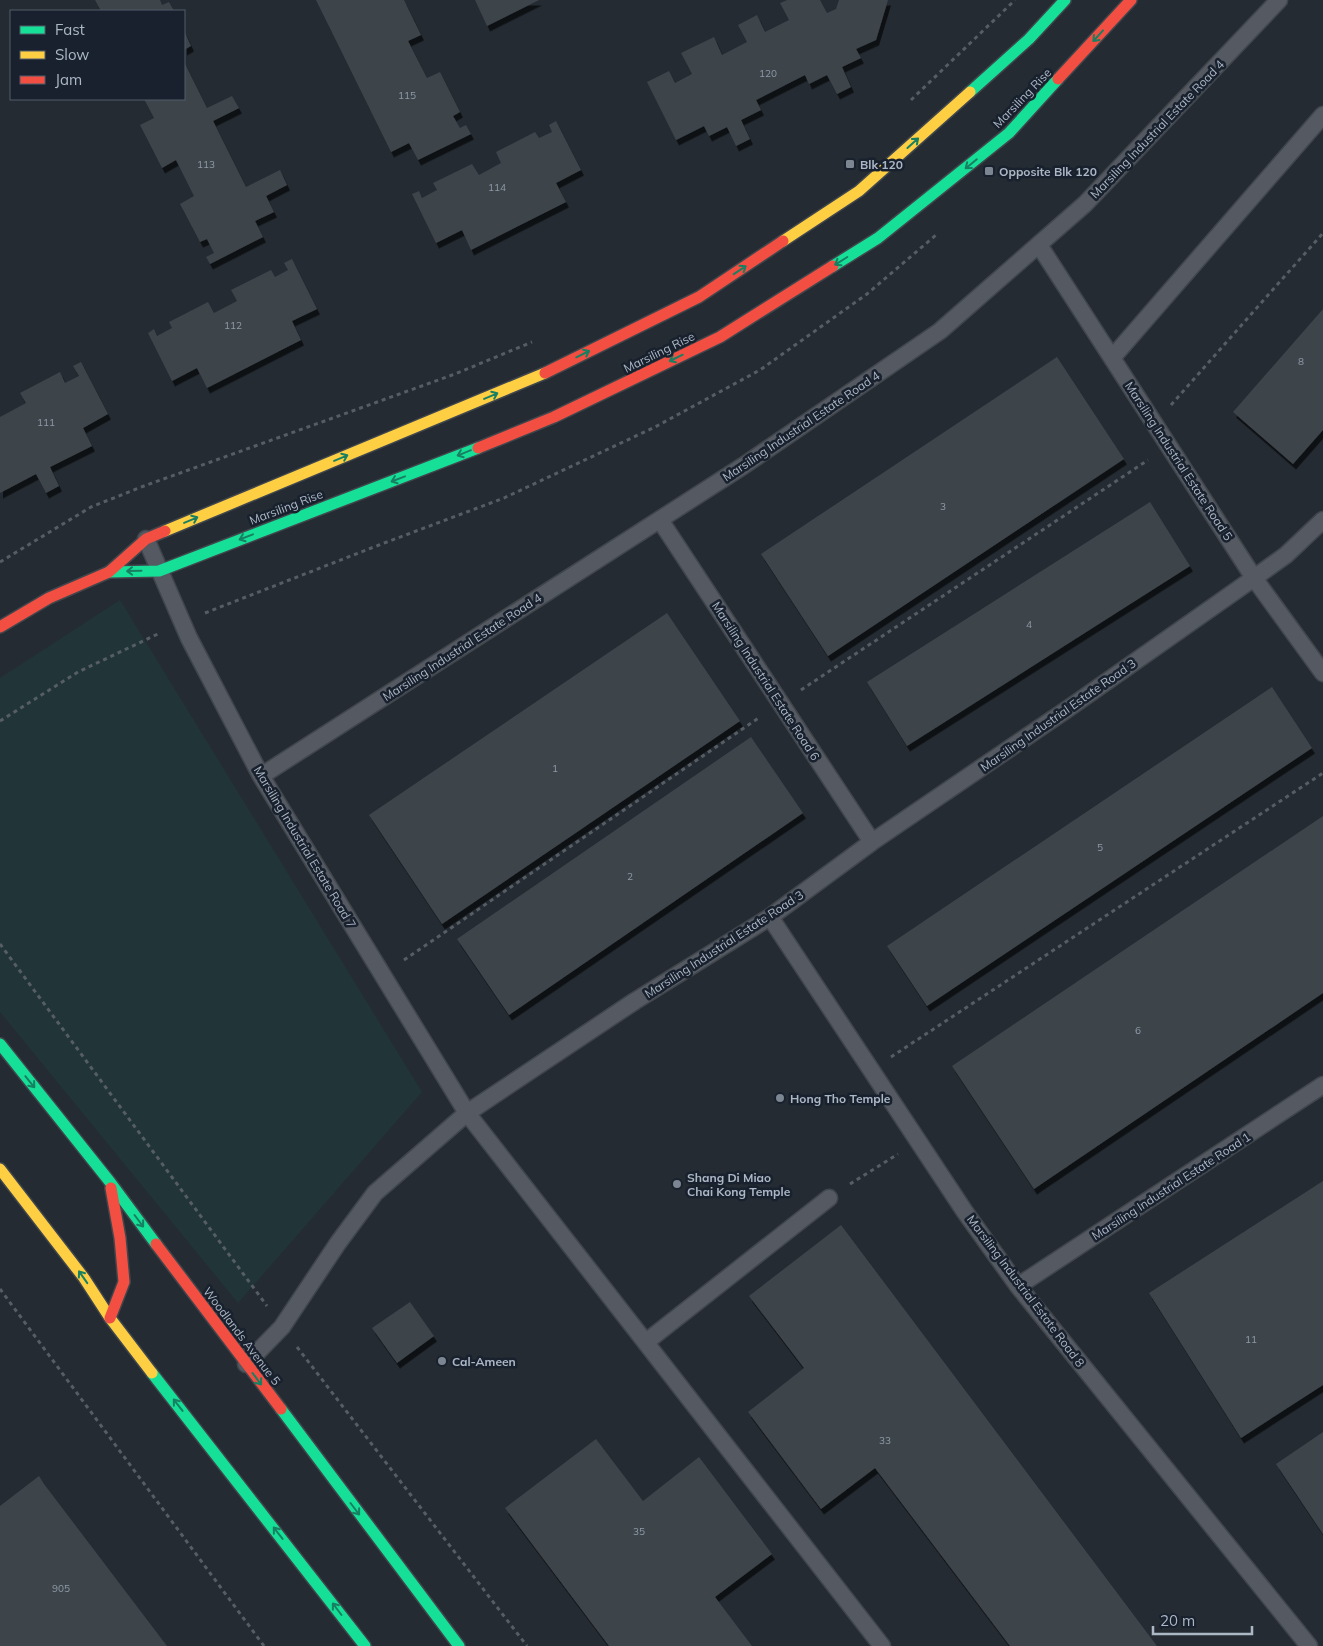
<svg xmlns="http://www.w3.org/2000/svg" width="1323" height="1646" viewBox="0 0 1323 1646" font-family="Mulish,sans-serif">
	<style>
		.green { fill: #213538 }
		.building { fill: #3e444b; filter: url(#shadow) }
		.lines { fill: none; stroke-linecap: round; stroke-linejoin: round }
		.lane-casing { stroke: #40464c; stroke-width: 19 }
		.fast-casing { stroke: #40464c; stroke-width: 14 }
		.slow-casing { stroke: #40464c; stroke-width: 14 }
		.jam-casing { stroke: #40464c; stroke-width: 14 }
		.path { stroke: #565d64; stroke-width: 3; stroke-dasharray: 4 4; stroke-linecap: butt }
		.lane { stroke: #545962; stroke-width: 16 }
		.fast { stroke: #16e098; stroke-width: 11 }
		.slow { stroke: #ffcf43; stroke-width: 11 }
		.jam { stroke: #f24e42; stroke-width: 11 }
		.oneway { stroke: #178062 }
		.poi-dot { fill: #7c8692; stroke: #18212d; stroke-width: 2 }
		.labels { text-anchor: middle; dominant-baseline: central; stroke-width: 5; stroke-linejoin: round; paint-order: stroke }
		.number-label { font-size: 10px; fill: #909aa7 }
		.street-label { font-size: 12px; fill: #acb7c6; stroke: #18212d }
		.poi-label { font-size: 12px; font-weight: bold; fill: #acb7c6; stroke: #18212d; text-anchor: start }
	</style>
	<defs>
		<filter id="shadow"><feDropShadow dx="3" dy="5.5" stdDeviation="0" flood-color="#0009"/></filter>
	</defs>
	<rect width="100%" height="100%" fill="#242b32"/>
	<path class="green" d="M120 600 422 1092 238 1303 0 1012V678Z"/>
	<path class="building" d="M95 0H160L162 5 169 2 174 11H101Z
		M316 0H404L421 35 408 41 427 78 440 72 460 112 453 116 460 128 466 125 471 134 418 160 409 143 391 152Z
		M475 0H539L487 26Z
		M787 0H820L827 13 836 9 839 0H888L876 40 856 49 861 58 842 67 851 87 837 94 827 75 809 84 805 75 756 100 761 110 741 120 750 139 736 146 727 127 709 136 704 126 676 140 647 82 669 71 675 83 692 74 681 53 714 37 722 55 747 42 738 25 757 15 765 32 789 20 780 3Z
		M184 31 191 46 184 50Z
		M184 62 207 108 232 96 239 108 213 121 246 187 280 170 287 185 266 196 274 212 255 221 263 237 210 264 206 257 214 253 207 239 200 242 180 204 194 196 176 160 162 168 140 125 154 118 144 99H184Z
		M556 121 581 170 556 183 566 202 471 250 462 230 436 243 412 194 419 191 422 198 437 190 433 183 472 164 479 175 501 163 496 152 535 132 539 138 552 132 549 125Z
		M292 259 317 309 292 321 301 340 207 388 197 368 172 381 148 333 154 329 157 336 172 328 169 322 208 302 214 313 237 301 231 290 271 270 275 277 288 270 284 263Z
		M1323 309V430L1293 464 1233 412Z
		M1057 357 1124 459 828 656 761 554Z
		M81 362 108 414 83 428 92 446 50 467 59 486 46 493 36 474 0 493V417L26 403 20 393 60 372 65 383 79 376 73 366Z
		M1150 502 1190 566 907 746 867 682Z
		M667 613 740 721 442 924 369 815Z
		M1272 687 1312 748 927 1006 887 946Z
		M751 737 803 813 509 1015 457 939Z
		M1323 816V993L1034 1189 952 1066Z
		M1323 1181V1385L1241 1438 1149 1293Z
		M841 1225 1157 1646H1010L875 1468 821 1509 748 1412 804 1368 749 1296Z
		M410 1302 434 1336 397 1363 372 1328Z
		M1323 1432V1534L1276 1464Z
		M596 1439 643 1501 699 1457 772 1554 715 1597 752 1646H609L505 1508Z
		M39 1476 44 1484 167 1646H0V1506Z"/>
	<g class="lines">
		<g class="lane-casing">
			<path id="lane" d="M1039 245 1254 578 1323 673
				M1112 358 1323 115
				M660 520 872 842
				M146 539 189 638 261 776 467 1113 882 1646
				M261 776 743 466 940 331 1085 204 1279 0
				M770 917 965 1212 1018 1286 1309 1646
				M1018 1286 1323 1085
				M646 1342 829 1198
				M246 1364 282 1327 338 1243 375 1193 467 1113 635 1001 770 917 872 842 1069 708 1254 578 1286 555 1323 520"/>
		</g>
		<g class="fast-casing">
			<path id="fast" d="M970 92 1029 39 1065 0
				M833 266 878 238 1009 133 1058 79
				M109 572 159 571 478 448
				M0 1044 110 1182 156 1244
				M152 1373 365 1646
				M281 1409 459 1646"/>
		</g>
		<g class="slow-casing">
			<path id="slow" d="M783 241 859 191 970 92
				M165 531 545 373
				M0 1169 84 1278 110 1318 152 1373"/>
		</g>
		<g class="jam-casing">
			<path id="jam" d="M1058 79 1131 0
				M545 373 699 297 783 241
				M478 448 554 417 720 337 833 266
				M0 627 49 598 109 572 146 539 165 531
				M156 1244 281 1409
				M110 1318 124 1282 120 1238 111 1188"/>
		</g>
		<path class="path" d="M911 100 1015 0
			M1171 405 1323 233
			M0 562 91 507 144 486 455 374 532 342
			M205 613 379 545 504 498 655 427 760 370 867 294 936 235
			M801 690 1148 460
			M0 721 78 672 160 633
			M0 944 267 1306
			M404 960 760 717
			M891 1057 1323 773
			M850 1184 898 1154
			M0 1289 264 1646
			M297 1347 527 1646"/>
		<use href="#lane" class="lane"/>
		<use href="#fast" class="fast"/>
		<use href="#slow" class="slow"/>
		<use href="#jam" class="jam"/>
	</g>
	<defs><path id="oneway-shaft" d="M-6 0H5M1.5-3L5.5 0L1.5 3" fill="none" stroke-width="1.6" stroke-linecap="round" stroke-linejoin="round" transform="scale(1.25)"/></defs>
	<g class="oneway">
		<use href="#oneway-shaft" transform="translate(1098 36) rotate(132)"/>
		<use href="#oneway-shaft" transform="translate(913 143) rotate(-42)"/>
		<use href="#oneway-shaft" transform="translate(971 164) rotate(141)"/>
		<use href="#oneway-shaft" transform="translate(841 261) rotate(148)"/>
		<use href="#oneway-shaft" transform="translate(740 270) rotate(-34)"/>
		<use href="#oneway-shaft" transform="translate(583 354) rotate(-26)"/>
		<use href="#oneway-shaft" transform="translate(676 358) rotate(154)"/>
		<use href="#oneway-shaft" transform="translate(491 396) rotate(-23)"/>
		<use href="#oneway-shaft" transform="translate(464 453) rotate(158)"/>
		<use href="#oneway-shaft" transform="translate(341 458) rotate(-23)"/>
		<use href="#oneway-shaft" transform="translate(398 479) rotate(159)"/>
		<use href="#oneway-shaft" transform="translate(191 520) rotate(-23)"/>
		<use href="#oneway-shaft" transform="translate(246 537) rotate(159)"/>
		<use href="#oneway-shaft" transform="translate(134 571) rotate(179)"/>
		<use href="#oneway-shaft" transform="translate(30 1082) rotate(51)"/>
		<use href="#oneway-shaft" transform="translate(139 1221) rotate(53)"/>
		<use href="#oneway-shaft" transform="translate(83 1277) rotate(-125)"/>
		<use href="#oneway-shaft" transform="translate(257 1379) rotate(53)"/>
		<use href="#oneway-shaft" transform="translate(178 1405) rotate(-128)"/>
		<use href="#oneway-shaft" transform="translate(355 1509) rotate(53)"/>
		<use href="#oneway-shaft" transform="translate(278 1533) rotate(-128)"/>
		<use href="#oneway-shaft" transform="translate(337 1609) rotate(-127)"/>
	</g>
	<g class="poi-dot">
		<rect x="845" y="159" width="10" height="10" rx="2.5"/>
		<rect x="984" y="166" width="10" height="10" rx="2.5"/>
		<circle cx="780" cy="1098" r="5"/>
		<circle cx="677" cy="1184" r="5"/>
		<circle cx="442" cy="1361" r="5"/>
	</g>
	<g class="labels">
		<g class="number-label">
			<text x="768" y="73">120</text>
			<text x="407" y="95">115</text>
			<text x="206" y="164">113</text>
			<text x="497" y="187">114</text>
			<text x="233" y="325">112</text>
			<text x="1301" y="361">8</text>
			<text x="46" y="422">111</text>
			<text x="943" y="506">3</text>
			<text x="1029" y="624">4</text>
			<text x="555" y="768">1</text>
			<text x="1100" y="847">5</text>
			<text x="630" y="876">2</text>
			<text x="1138" y="1030">6</text>
			<text x="1251" y="1339">11</text>
			<text x="885" y="1440">33</text>
			<text x="639" y="1531">35</text>
			<text x="61" y="1588">905</text>
		</g>
		<g class="street-label">
			<text transform="translate(1022 98) rotate(-46)">Marsiling Rise</text>
			<text transform="translate(1157 129) rotate(-46)">Marsiling Industrial Estate Road 4</text>
			<text transform="translate(659 352) rotate(-26)">Marsiling Rise</text>
			<text transform="translate(801 426) rotate(-34)">Marsiling Industrial Estate Road 4</text>
			<text transform="translate(1179 461) rotate(57)">Marsiling Industrial Estate Road 5</text>
			<text transform="translate(286 507) rotate(-21)">Marsiling Rise</text>
			<text transform="translate(462 647) rotate(-33)">Marsiling Industrial Estate Road 4</text>
			<text transform="translate(766 681) rotate(57)">Marsiling Industrial Estate Road 6</text>
			<text transform="translate(1058 715) rotate(-35)">Marsiling Industrial Estate Road 3</text>
			<text transform="translate(305 847) rotate(59)">Marsiling Industrial Estate Road 7</text>
			<text transform="translate(724 944) rotate(-33)">Marsiling Industrial Estate Road 3</text>
			<text transform="translate(1171 1186) rotate(-33)">Marsiling Industrial Estate Road 1</text>
			<text transform="translate(1026 1291) rotate(53)">Marsiling Industrial Estate Road 8</text>
			<text transform="translate(242 1336) rotate(53)">Woodlands Avenue 5</text>
		</g>
		<g class="poi-label">
			<text x="860" y="164">Blk 120</text>
			<text x="999" y="171">Opposite Blk 120</text>
			<text x="790" y="1098">Hong Tho Temple</text>
			<text x="687" y="1177">Shang Di Miao<tspan x="687" dy="14">Chai Kong Temple</tspan></text>
			<text x="452" y="1361">Cal-Ameen</text>
		</g>
	</g>
	<rect x="10" y="10" width="175" height="90" fill="#18212d" stroke="#535d6a"/>
	<rect x="20" y="26" width="25" height="8" fill="#16e098" stroke="#535d6a"/>
	<text x="55" y="35" font-size="15" fill="#acb7c6">Fast</text>
	<rect x="20" y="51" width="25" height="8" fill="#ffcf43" stroke="#535d6a"/>
	<text x="55" y="60" font-size="15" fill="#acb7c6">Slow</text>
	<rect x="20" y="76" width="25" height="8" fill="#f24e42" stroke="#535d6a"/>
	<text x="55" y="85" font-size="15" fill="#acb7c6">Jam</text>
	<path d="M1153 1626v8h99v-8" fill="none" stroke="#acb7c6" stroke-width="2.5"/>
	<text x="1160" y="1626" font-size="15" fill="#acb7c6" stroke="#18212d" stroke-width="4" paint-order="stroke">20 m</text>
</svg>
